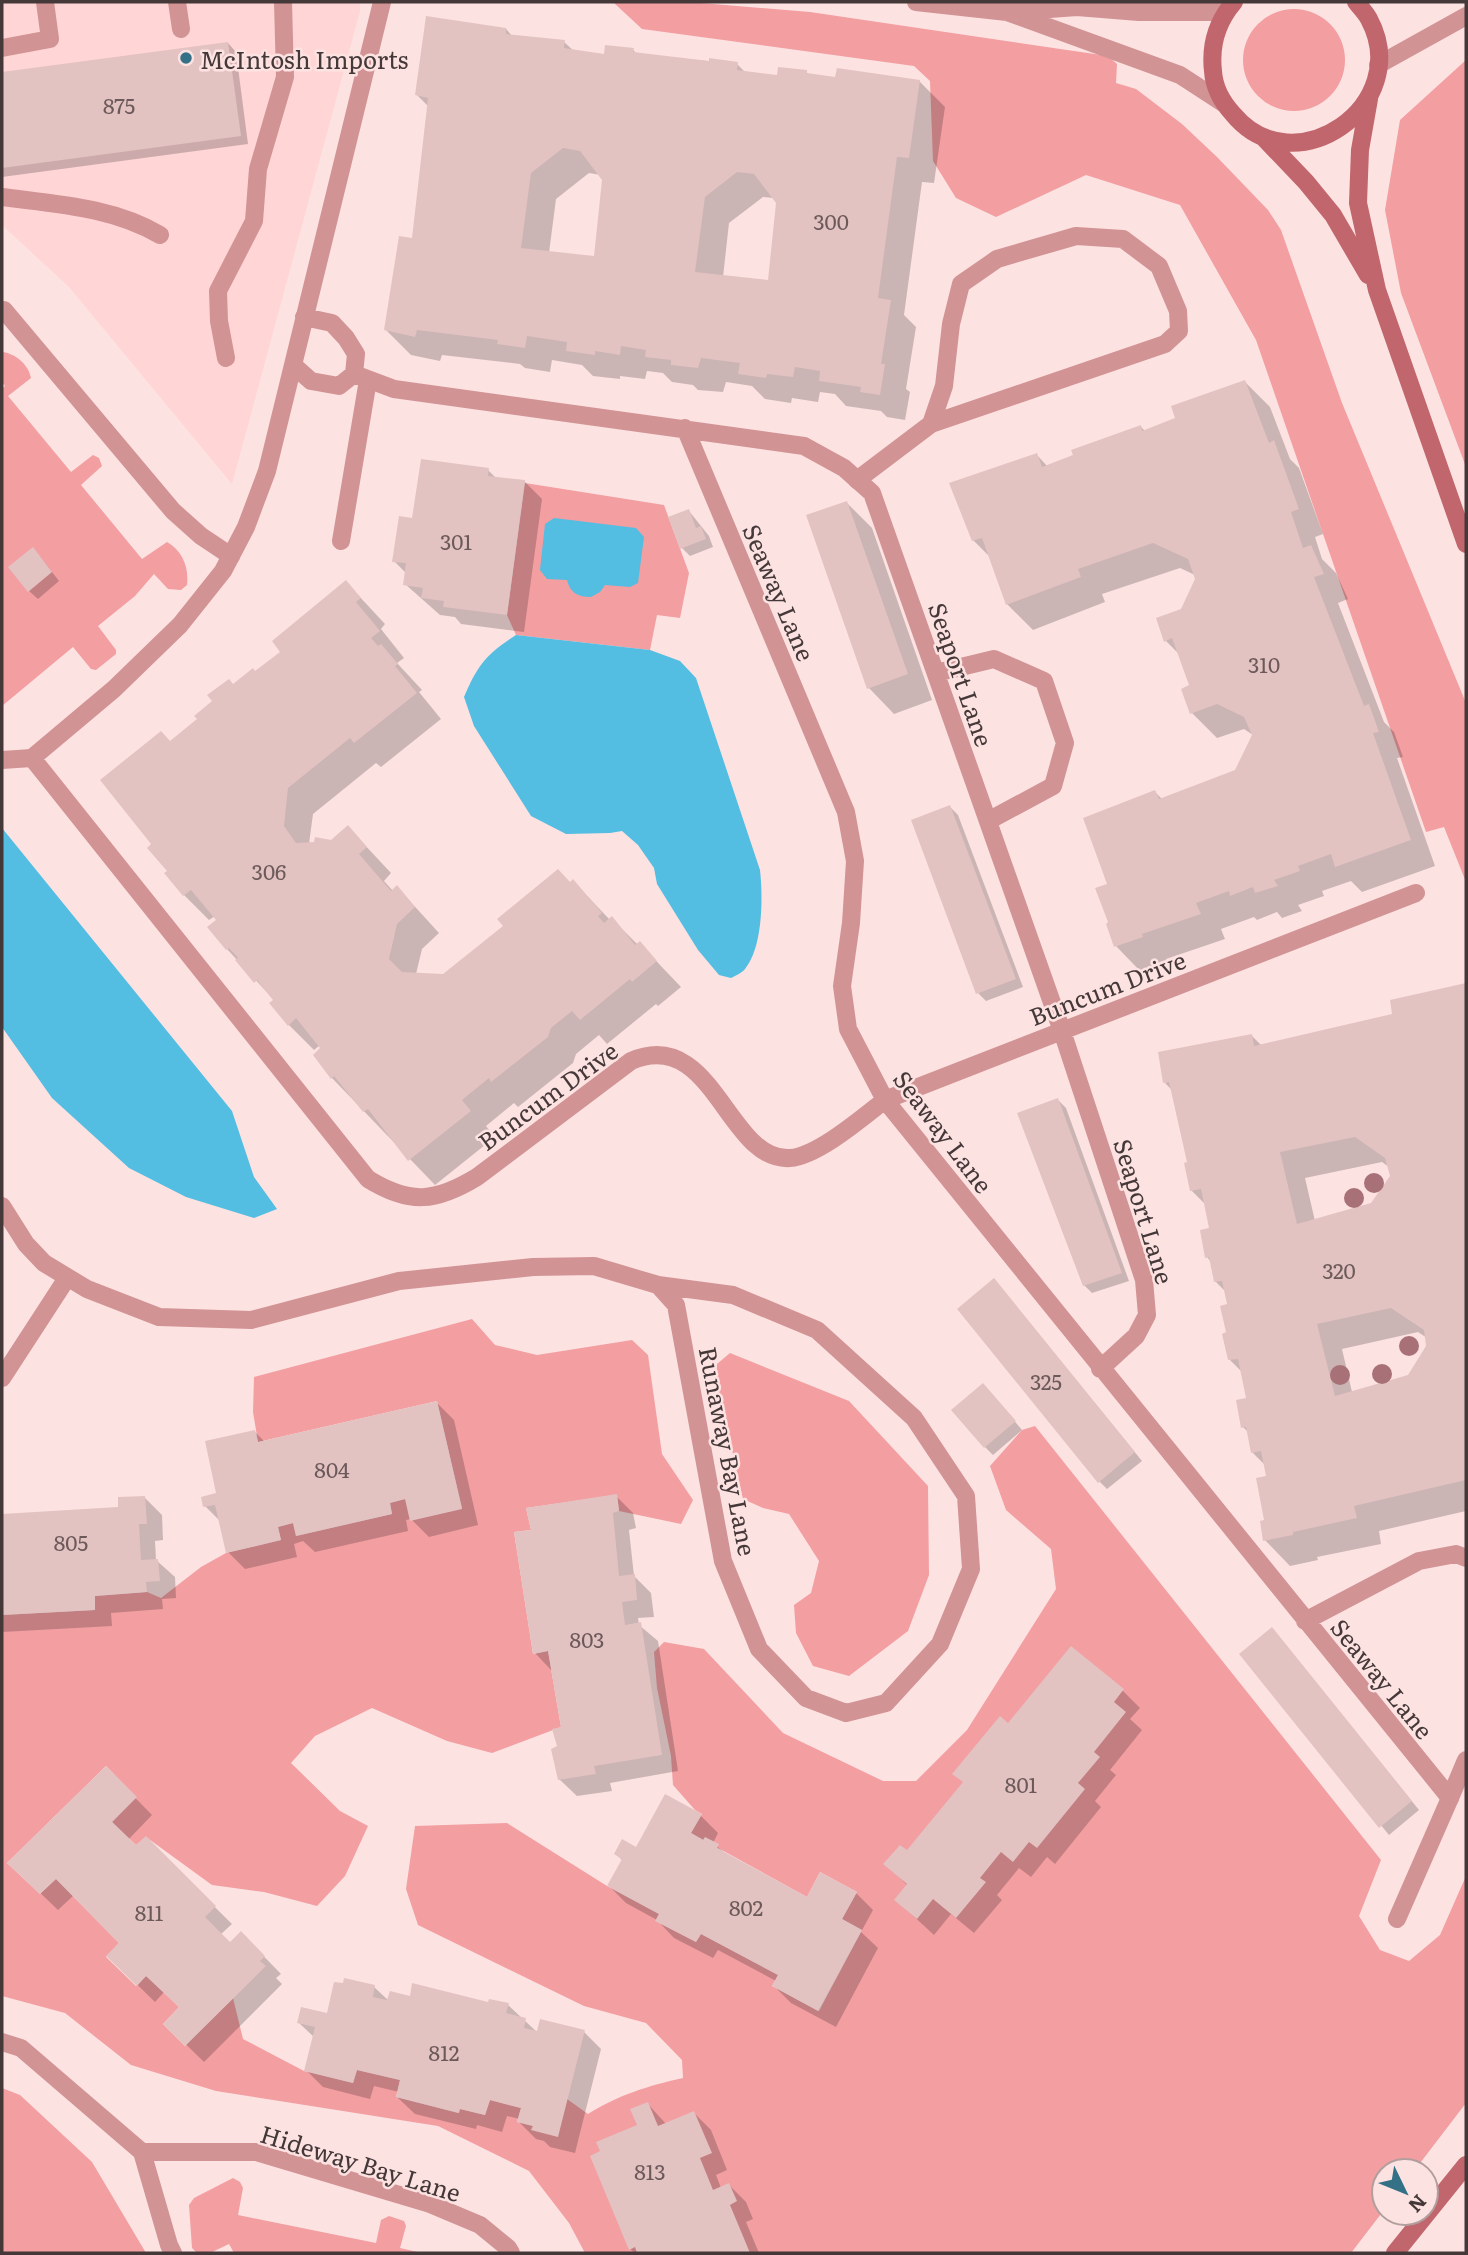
<svg xmlns="http://www.w3.org/2000/svg" width="1468" height="2255" viewBox="0 0 1468 2255" font-family="Literata,serif">
	<style>
		.built { fill: #ffd5d6 }
		.green { fill: #f39ea1 }
		.water { fill: #53bde2 }
		.shadow { fill: #0003; fill-rule: evenodd }
		.building { fill: #e3c2c2; fill-rule: evenodd }
		.lines { fill: none; stroke-linecap: round; stroke-linejoin: round }
		.service { stroke: #d29395; stroke-width: 18 }
		.minor { stroke: #d29395; stroke-width: 18 }
		.secondary { stroke: #c1666c; stroke-width: 18 }
		.tree { fill: #a87077 }
		.poi-dot { fill: #347187; stroke: #fde2e2; stroke-width: 2.5 }
		.labels { text-anchor: middle; dominant-baseline: central; stroke-width: 5; stroke-linejoin: round; paint-order: stroke }
		.number-label { font-size: 21px; fill: #6c5a5a }
		.poi-label { font-size: 24px; fill: #453838; stroke: #fde2e2; text-anchor: start }
		.street-label { font-size: 24px; fill: #453838; stroke: #fde2e2 }
	</style>
	<rect width="100%" height="100%" fill="#fde2e2"/>
	<path class="built" d="M2 2H360V11L232 484 69 287 2 225Z"/>
	<path class="green" d="M613 2H689L810 12 1108 56 1117 64 1116 83 1136 89 1182 124 1217 157 1268 210 1281 230 1342 403 1466 703V882L1444 827 1426 832 1256 340 1180 205 1086 175 996 217 956 198 933 161 930 81 914 66 642 29Z
		M1243 60a51 51 0 1 1 102 0a51 51 0 1 1-102 0Z
		M1466 60V467L1401 293 1385 210 1400 120Z
		M2 352C15 353 29 365 31 378L8 396 71 472 93 455 99 458 102 466 81 485 142 559 167 542C183 551 189 568 187 585L181 590 168 589 154 574 135 596 98 626 116 650V654L96 670 91 669 73 647 2 706V389L5 386 2 382Z
		M525 483 664 505 689 573 680 618 657 615 650 650 516 635 507 615Z
		M472 1319 495 1345 537 1355 632 1340 648 1355 662 1454 693 1500 681 1524 619 1511 617 1495 526 1508 531 1530 514 1532 533 1654 548 1651 561 1727 492 1753 447 1741 372 1708 315 1736 291 1763 340 1811 368 1826 345 1876 317 1906 264 1892 212 1885 146 1837 136 1845 112 1822 136 1797 106 1766 7 1863 40 1894 56 1879 119 1943 106 1957 136 1986 146 1976 179 2007 163 2024 185 2046 233 1998 243 2039 304 2071 353 2083 357 2070 400 2080 396 2097 458 2113 460 2109 485 2115 490 2100 521 2108 517 2122 533 2126 532 2130 567 2099 588 2114C619 2095 647 2086 683 2078L682 2060 646 2023 584 2006 418 1925 406 1889 415 1826 507 1823 607 1886 659 1914 656 1921 696 1942 701 1934 778 1975 772 1986 819 2011 862 1930 842 1919 857 1892 820 1872 807 1897 691 1833 702 1814 695 1810 673 1785 671 1756 657 1688 654 1652 664 1642 704 1649 783 1733 883 1781H916L967 1730 1056 1589 1051 1549 1006 1510 990 1466 1022 1430 1035 1426 1381 1860 1359 1916 1380 1950 1409 1961 1440 1935 1466 1876V2103L1414 2171H1384V2210L1351 2253H585L569 2223 529 2171 438 2126 216 2091 131 2065 65 2013 2 1996V1615L95 1610V1596L147 1592 161 1598 201 1567 226 1553 281 1540 278 1527 293 1523 296 1536 392 1514 390 1503 405 1499 462 1508 437 1401 258 1442 253 1412 254 1377Z
		M730 1353 849 1401 928 1486 929 1575 908 1631 849 1676 813 1666 796 1633 794 1605 811 1593 819 1561 789 1514 763 1508 743 1499 716 1378 717 1364Z
		M2 2088 20 2095 92 2162 146 2253H2Z
		M233 2178 240 2182 243 2188 238 2215 376 2243 381 2220 389 2216 404 2221 406 2226 400 2248 422 2253H234L229 2244 210 2253H197L192 2248 189 2205 194 2198Z"/>
	<path class="water" d="M554 518 636 528 644 537 638 583 630 587 605 585 600 592 591 597C578 597 570 593 567 580L547 579 540 570 545 524Z
		M516 635 650 650 680 661 696 678 760 870C763 897 763 947 745 969 742 973 735 976 731 978L719 975 698 950 657 884 654 868 638 845 622 831 610 833 566 834 531 816 474 726 464 697C478 665 485 655 516 635Z
		M2 828 232 1111 254 1177 277 1209 254 1218 186 1197 129 1168 52 1098 2 1027Z"/>
	<path class="shadow" d="M506 29 513 37 564 42 574 51 606 56 633 50 637 54 737 64 746 73 779 77 806 72 809 75 836 79 919 81 945 107 934 183 922 182 904 315 916 327 906 389 910 392 905 420 887 417 881 411 846 406 835 394 820 392 818 402 792 398 791 403 765 399 752 386 726 382 723 392 698 390 693 385 672 382 663 373 647 371 645 379 620 376V379L593 376 582 365 552 360 550 372 525 368 520 364 442 355 440 361 411 355 386 330 414 240 429 107 417 95ZM589 173 601 175 604 179 595 258 549 253 556 199ZM763 197 774 198 778 203 769 282 723 277 729 223Z
		M228 43 236 52 248 144 2 177V74Z
		M1245 382 1270 407 1290 459 1299 468 1323 534 1315 537 1322 559 1336 573 1348 599 1338 603 1384 722 1394 732 1403 757 1397 758 1435 866 1362 892 1351 881 1322 891 1324 896 1298 905 1302 911 1282 918 1277 912 1257 920 1254 917 1221 929 1225 939 1166 959 1167 962 1141 972 1116 946 1108 925 1110 923 1109 885 1155 792 1162 799 1236 772 1253 735 1244 729 1217 738 1192 713 1191 686 1180 655 1166 641 1197 579 1195 575 1180 568 1102 594 1105 602 1033 630 1007 604 991 558 973 540 1037 455 1048 467 1141 427 1145 431 1178 419Z
		M488 470 497 479 525 482 542 499 524 632 461 624 455 617 440 615 405 584 407 574 394 561 414 520Z
		M847 503 872 528 932 700 894 714 869 688Z
		M689 511 709 536 713 547 690 556 682 548Z
		M41 558 59 581 38 599 29 591Z
		M346 582 385 624 381 629 404 658 397 663 422 690 419 692 441 719 381 767 376 763 313 814 309 844 332 842 348 827 391 873 384 881 393 891 397 887 439 933 422 949 416 974 444 975 573 881 610 920 612 919 637 944H640L681 987 658 1006 656 1004 607 1044 599 1035 576 1054 573 1063 518 1107 514 1103 486 1126 495 1137 435 1185 332 1078 323 1049 320 1045 314 1050 289 1025 272 1003 275 1001 227 949 218 920 215 916 209 920 184 895 154 844 171 743 200 719 233 686 256 673 282 652Z
		M950 807 958 815 1023 987 986 1001 978 993Z
		M1466 985V1511L1379 1531 1381 1544 1317 1557 1318 1560 1290 1566 1265 1540 1268 1478 1265 1465 1253 1453 1249 1433 1243 1427 1248 1399 1243 1373 1230 1360 1228 1333 1229 1306 1226 1292 1216 1282 1211 1262 1207 1257 1211 1229 1206 1205 1191 1190 1189 1164 1173 1091 1165 1083 1251 1035 1262 1046 1394 1015 1392 1002ZM1382 1162 1389 1167 1392 1176 1372 1205 1315 1221 1305 1178ZM1418 1332 1427 1338 1428 1346 1409 1376 1352 1392 1342 1349Z
		M1058 1100 1066 1108 1129 1281 1092 1293 1084 1285Z
		M1002 1289 1142 1461 1107 1489 1099 1481Z
		M991 1393 1022 1430 993 1455 985 1447Z
		M437 1403 454 1420 478 1525 429 1537 411 1519 406 1520 408 1531 315 1552 303 1541 294 1544 297 1557 245 1569 228 1552 221 1522 205 1506 218 1495 255 1432 265 1442Z
		M616 1496 633 1513 636 1528 629 1530 634 1576 651 1593 654 1617 638 1618 639 1625 658 1641 678 1771 610 1783 612 1791 577 1796 559 1779V1747L562 1728 552 1671 535 1653 533 1531Z
		M145 1498 162 1515 163 1540 155 1541 156 1560 175 1577 176 1598 162 1599 163 1609 111 1613 112 1626 2 1632V1516L120 1508Z
		M1280 1638 1419 1810 1389 1835 1242 1654Z
		M1072 1649 1123 1691 1140 1708 1130 1719 1142 1730 1110 1770 1116 1775 1095 1801 1101 1807 1055 1864 1047 1857 1031 1877 1019 1868 997 1895 1002 1900 974 1933 951 1914 934 1935 896 1900 908 1886 886 1864 907 1852Z
		M106 1768 152 1815 128 1840 136 1848 146 1839 232 1924 220 1935 230 1944 241 1933 281 1974 276 1978 282 1984 204 2062 165 2024 181 2007 165 1991 155 2002 108 1956 121 1943 74 1895 58 1910 9 1863Z
		M701 1816 718 1833 713 1843 730 1857 808 1899 856 1893 873 1910 861 1932 878 1948 836 2027 791 2003 774 1986 776 1981 718 1950 713 1958 674 1938 657 1920 626 1903 609 1886 623 1861 616 1854 637 1849Z
		M374 1987 389 2001 411 1998 508 2005 538 2033 584 2032 601 2049 575 2153 550 2147 544 2141 536 2139 519 2122 520 2119 507 2116 502 2132 477 2125 476 2129 415 2114 397 2097 399 2092 374 2086 370 2099 323 2087 306 2070 314 2037 299 2023 328 2015Z
		M648 2104 666 2124 694 2113 711 2130 727 2170 716 2175 721 2188 729 2185 746 2202 753 2219 746 2222 759 2253H635L630 2249 639 2126Z"/>
	<path class="building" d="M426 16 506 28V34L565 40 564 48 604 54 605 45 634 48 633 52 709 61V58L738 62 737 70 777 75 778 67 807 70V73L835 77 837 68 920 80 909 158 897 157 878 298 891 300 881 364H885L880 395 860 392 861 387 819 381 820 371 795 367 793 377 767 374 766 378 738 374 740 363 701 358 698 368 671 365V360L645 357 646 350 621 346 620 355 595 351V355L566 351 567 342 527 336 525 348 497 344 498 340 417 330 415 337 384 330 399 236 412 238 428 98 415 95ZM563 148 580 151 602 180 594 256 521 248 531 173ZM737 172 754 174 776 203 768 280 695 272 705 197Z
		M228 42 241 136 2 168V72Z
		M1245 380 1269 443 1274 440 1299 509 1291 512 1303 548 1311 545 1324 574 1314 577 1364 706 1369 704 1379 732 1373 733 1411 840 1335 867 1331 854 1298 866 1300 871 1274 880 1278 886 1255 893 1253 887 1230 896 1229 891 1196 903 1201 914 1142 934 1143 937 1114 947 1106 924 1108 922 1095 888 1107 884 1083 818 1155 790 1159 799 1235 770 1252 735 1244 717 1217 704 1190 714 1181 689 1189 685 1172 638 1164 642 1156 618 1181 609 1195 579 1188 559 1153 543 1078 569 1081 577 1006 605 982 538 972 541 949 483 1037 453 1042 467 1073 455 1071 450 1141 425 1142 431 1175 418 1171 406Z
		M421 459 489 468 488 476 525 480 507 615 443 607 444 601 421 598 423 588 403 585 406 563 392 562 399 516 412 518Z
		M847 501 908 674 867 689 806 515Z
		M689 509 696 528 701 526 706 539 680 549 668 517Z
		M33 547 52 572 28 592 8 567Z
		M346 580 361 598 356 602 380 631 371 638 378 646 381 644 398 664 395 666 417 693 354 743 350 738 288 788 284 826 296 843 314 842 315 837 331 840 348 825 367 847 359 854 391 891 397 885 415 907 397 924 389 959 402 972 443 974 503 926 497 919 558 869 570 882 573 879 602 913 598 916 604 923 612 916 635 945 640 941 657 961 632 982 630 979 580 1020 572 1011 551 1028 548 1037 491 1082 489 1078 462 1100 471 1111 408 1161 368 1109 363 1112 334 1076 331 1079 313 1055 320 1048 296 1018 288 1026 269 1003 273 1000 257 980 254 983 235 960 238 958 229 948 226 950 207 927 216 920 191 890 183 896 164 873 167 871 147 848 151 844 100 780 161 731 170 741 197 719 194 716 212 701 207 695 229 679 233 684 253 668 255 671 280 652 272 641Z
		M950 805 1016 979 976 994 911 820Z
		M1466 983V1480L1354 1506 1357 1518 1293 1532V1535L1263 1541 1260 1521 1264 1520 1256 1478 1266 1476 1261 1451 1251 1453 1246 1427 1241 1428 1236 1400 1246 1398 1238 1359 1228 1360 1222 1334 1226 1332 1220 1306 1227 1304 1222 1281 1214 1282 1209 1257 1205 1258 1200 1230 1209 1228 1201 1189 1190 1191 1184 1163 1187 1162 1169 1082 1163 1083 1158 1052 1252 1034 1254 1046 1392 1014 1390 1000ZM1355 1137 1385 1158 1390 1176 1371 1203 1297 1224 1280 1152ZM1391 1308 1424 1330 1426 1346 1408 1375 1335 1396 1317 1324Z
		M1058 1098 1122 1273 1083 1286 1017 1113Z
		M994 1278 1135 1452 1098 1483 957 1309Z
		M983 1383 1016 1421 984 1448 951 1410Z
		M437 1401 462 1509 410 1521 405 1499 390 1503 392 1514 296 1536 293 1523 278 1527 281 1540 226 1553 215 1505 203 1507 201 1497 216 1493 205 1441 255 1430 258 1442Z
		M617 1494 619 1511 613 1513 619 1576 635 1574 637 1600 622 1602 625 1625 641 1622 662 1755 594 1766 596 1774 558 1780 551 1749 557 1746 552 1729 561 1727 548 1651 533 1654 514 1532 531 1530 526 1508Z
		M145 1496 147 1524H139L141 1560 158 1559 160 1581 146 1582 147 1592 95 1596V1610L2 1615V1514L118 1507V1497Z
		M1272 1627 1412 1801 1379 1828 1239 1654Z
		M1071 1646 1124 1689 1114 1702 1126 1712 1094 1752 1100 1757 1078 1783 1085 1789 1037 1848 1029 1842 1013 1862 1001 1852 980 1878 986 1882 956 1918 933 1899 917 1919 894 1900 907 1884 883 1864 900 1845 907 1850 963 1782 952 1774 1000 1716 1008 1723Z
		M106 1766 137 1797 112 1822 136 1845 146 1836 216 1906 205 1917 230 1942 241 1931 265 1956 260 1961 266 1966 185 2046 163 2024 179 2007 146 1976 137 1986 106 1956 119 1943 56 1879 40 1894 7 1863Z
		M665 1794 702 1814 691 1833 703 1840 705 1837 719 1844 717 1848 807 1897 820 1872 857 1892 842 1919 862 1930 818 2011 772 1986 778 1975 701 1934 696 1942 655 1921 659 1914 607 1886 622 1859 614 1854 622 1839 636 1847Z
		M344 1978 375 1985 373 1997 387 2000 390 1991 410 1996 412 1983 488 2002 489 1999 509 2003 506 2013 526 2018 524 2028 537 2031 540 2019 585 2030 558 2137 531 2130 533 2126 517 2122 521 2108 490 2100 485 2115 460 2109 459 2113 396 2097 400 2080 357 2070 353 2083 304 2071 315 2027 297 2023 301 2007 327 2013 334 1982 343 1983Z
		M648 2102 658 2126 694 2111 712 2153 700 2158 713 2190 729 2183 737 2201 730 2205 750 2253H637L635 2247 629 2250 590 2156 600 2151 596 2142 637 2125 630 2109Z"/>
	<g class="lines">
		<path class="service" d="M177 2 181 29
			M2 48 50 39 45 2
			M2 197C55 204 113 207 160 235
			M2 311 4 310 173 511 201 536 231 556
			M226 358 219 321 218 291 254 221 258 169 285 77 283 2
			M857 480 931 424 1165 344 1179 331 1178 311 1159 266 1123 239 1076 236 997 259 961 284 951 324 944 386 931 424
			M341 541 368 380
			M2 760 32 758
			M2 1378 67 1278
			M1397 1919 1450 1798"/>
		<path class="minor" d="M382 2 267 471 246 527 223 571 180 625 114 689 32 758 368 1179C410 1205 436 1202 477 1177L631 1061C713 1025 728 1163 790 1158 818 1156 863 1117 885 1100L1416 893
			M916 2 1007 12
			M1378 65 1466 16
			M1223 103 1180 75 1007 12 1077 7 1139 12H1225
			M293 365 311 381 339 386 354 374 356 354 346 338 332 323 304 317
			M354 374 394 389 804 446 844 468 872 493 1062 1031 1144 1280 1147 1315 1136 1336 1100 1369
			M685 428 846 812 855 861 851 923 842 986 848 1029 885 1100 1450 1798 1466 1760
			M936 673 994 659 1044 681 1065 743 1053 786 988 821
			M2 1206 26 1244 44 1263 87 1289 159 1317 251 1320 399 1281 533 1267 594 1266 658 1285 733 1295 817 1330 914 1418 966 1496 971 1569 940 1644 886 1703 846 1713 806 1698 759 1649 723 1561 676 1305 658 1285
			M1305 1621 1419 1561 1456 1554 1466 1558
			M2 2042 21 2048 142 2152 169 2245 173 2253
			M142 2152H256L430 2204 480 2225 508 2248 511 2253"/>
		<path class="secondary" d="M1234 2C1217 22 1210 45 1213 71 1214 88 1222 102 1233 114 1294 188 1415 105 1369 19 1366 13 1360 7 1356 2
			M1369 99 1360 150 1358 203 1377 290 1466 544
			M1263 137 1306 182 1333 215 1368 275
			M1395 2253 1466 2165"/>
	</g>
	<g class="tree">
		<circle cx="1374" cy="1183" r="10"/>
		<circle cx="1354" cy="1198" r="10"/>
		<circle cx="1409" cy="1346" r="10"/>
		<circle cx="1382" cy="1374" r="10"/>
		<circle cx="1340" cy="1375" r="10"/>
	</g>
	<circle class="poi-dot" cx="186" cy="58" r="7"/>
	<g class="labels">
		<g class="number-label">
			<text x="119" y="104">875</text>
			<text x="831" y="220">300</text>
			<text x="456" y="540">301</text>
			<text x="1264" y="663">310</text>
			<text x="269" y="870">306</text>
			<text x="1339" y="1269">320</text>
			<text x="1046" y="1380">325</text>
			<text x="332" y="1468">804</text>
			<text x="71" y="1541">805</text>
			<text x="587" y="1638">803</text>
			<text x="1021" y="1783">801</text>
			<text x="746" y="1906">802</text>
			<text x="149" y="1911">811</text>
			<text x="444" y="2051">812</text>
			<text x="650" y="2170">813</text>
		</g>
		<g class="poi-label">
			<text x="200" y="58">McIntosh Imports</text>
		</g>
		<g class="street-label">
			<text transform="translate(780 592) rotate(67)">Seaway Lane</text>
			<text transform="translate(962 674) rotate(71)">Seaport Lane</text>
			<text transform="translate(1107 987) rotate(-21)">Buncum Drive</text>
			<text transform="translate(547 1095) rotate(-36)">Buncum Drive</text>
			<text transform="translate(944 1131) rotate(53)">Seaway Lane</text>
			<text transform="translate(1145 1211) rotate(73)">Seaport Lane</text>
			<text transform="translate(729 1451) rotate(79)">Runaway Bay Lane</text>
			<text transform="translate(1383 1678) rotate(51)">Seaway Lane</text>
			<text transform="translate(361 2162) rotate(17)">Hideway Bay Lane</text>
		</g>
	</g>
	<rect width="1468" height="2255" fill="none" stroke="#453838" stroke-width="7"/>
	<g transform="translate(1405 2192) rotate(133)"><circle r="33" fill="#fde2e2" stroke="#b39e9e" stroke-width="2"/>
	<path d="M0-5L12 26L0 18L-12 26Z" fill="#347187"/>
	<text y="-10" font-size="19" font-weight="bold" text-anchor="middle" fill="#453838">N</text>
	</g>
</svg>
